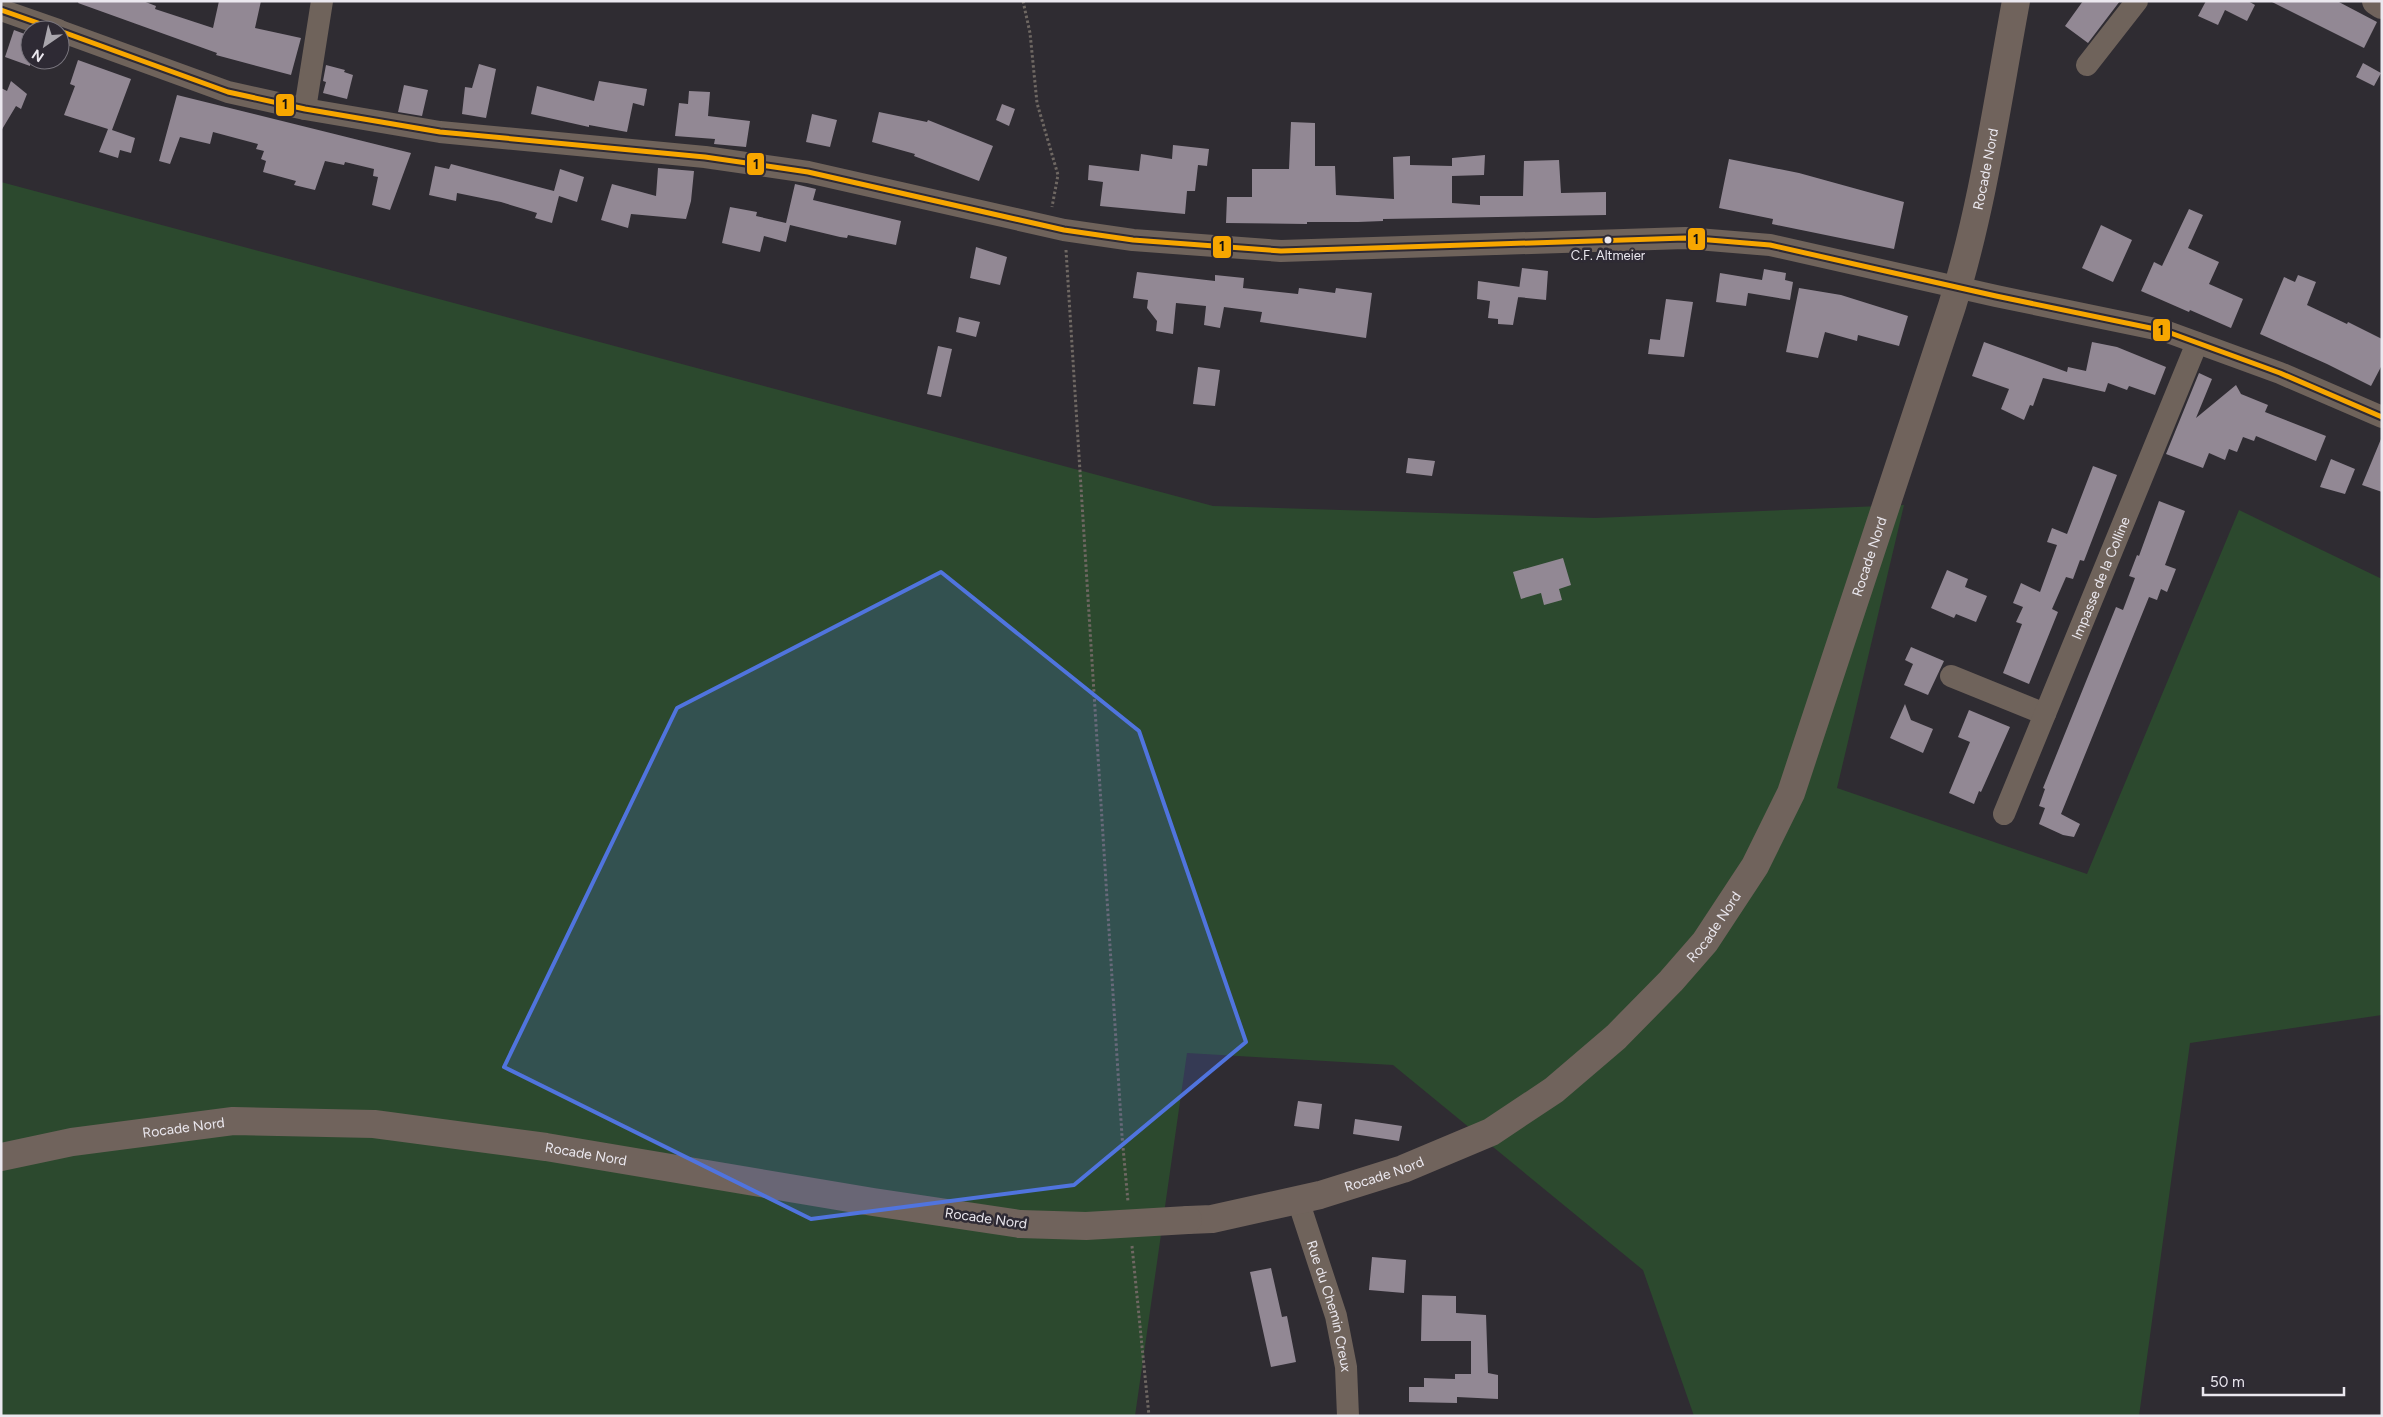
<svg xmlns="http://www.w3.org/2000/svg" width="2383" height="1417" viewBox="0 0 2383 1417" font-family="Figtree,sans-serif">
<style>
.green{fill:#2c492e}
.building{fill:#928894}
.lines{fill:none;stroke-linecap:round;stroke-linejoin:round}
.path{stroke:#6f6863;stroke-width:3;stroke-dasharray:2.5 2.5;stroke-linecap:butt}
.minor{stroke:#6f635b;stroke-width:22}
.major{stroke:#70635c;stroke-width:28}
.major-bridge{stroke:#70635c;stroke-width:28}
.bus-1-casing{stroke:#2e2a34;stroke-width:9}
.bus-1{stroke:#f7a600;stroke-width:5}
.marked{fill:#5074de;fill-opacity:0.2;stroke:#5074de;stroke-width:4;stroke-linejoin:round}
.bus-dot{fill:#ebe8ef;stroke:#2e2a34;stroke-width:2}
.labels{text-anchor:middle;stroke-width:5;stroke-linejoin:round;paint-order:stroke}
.bus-label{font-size:13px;fill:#ebe8ef;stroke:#2e2a34}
.street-label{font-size:14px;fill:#ebe8ef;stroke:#2e2a34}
.line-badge{stroke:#2e2a34;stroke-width:2}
.pale-badge-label{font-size:14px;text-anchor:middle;font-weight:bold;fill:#111}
</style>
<rect width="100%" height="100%" fill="#2f2c32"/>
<path class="green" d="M1 182 1213 506 1595 518 1904 505 1837 788 2087 874 2239 510 2382 579V1015L2190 1043 2139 1416H1694L1643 1270 1393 1065 1187 1053 1135 1416H1Z"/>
<path class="building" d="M79 1H143L156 6 155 9 213 28 219 1H261L255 28 301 38 291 75 216 55 217 53 78 3Z
M2083 1H2120L2088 43 2065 26Z
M2206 1H2248L2255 5 2247 21 2225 10 2218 25 2198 16Z
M2270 1H2337L2377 22 2364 48Z
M14 30 30 36V66L5 57Z
M78 60 131 79 112 130 135 138 131 153 120 150 118 158 99 152 108 129 64 115 75 86 70 84Z
M2363 63 2381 73 2374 86 2356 77Z
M479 64 496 69 486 118 462 114 465 87 472 88Z
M326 65 345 70 344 72 353 75 347 99 323 93 326 82 323 81Z
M11 81 27 94 21 109 16 106 1 131V88L7 91Z
M599 81 647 89 644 106 633 103 627 132 589 125V127L531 114 537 86 594 101Z
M404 85 428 90 422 116 398 112Z
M689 91 710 92 708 116 750 121 746 147 714 144 715 139 675 136 679 103 688 104Z
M177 95 411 153 390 210 372 205 378 177 373 176 374 169 345 162 344 165 325 161 315 190 294 185 296 181 263 172 266 161 261 159 264 151 256 149 258 144 213 132 210 144 180 137 170 164 159 161Z
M1002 104 1015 109 1009 126 996 120Z
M879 112 927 122 928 120 993 146 979 181 914 156 915 154 872 142Z
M812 114 837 120 830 147 806 142Z
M1291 122 1315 123V166H1335L1336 195 1394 199 1393 157 1410 156V165L1452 166V158L1485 155 1484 175 1452 176V203L1480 205V196H1523L1524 161 1559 160 1561 193 1606 192V215L1383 219V221L1358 222H1307V224L1226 223 1227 197H1252V169H1289Z
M1173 145 1209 149 1207 166 1198 165 1195 191H1187L1185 214 1100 206 1103 182 1088 180 1089 165 1139 171 1141 154 1172 159Z
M1729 159 1799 173 1904 202 1894 249 1772 224 1773 219 1719 208Z
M451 164 554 191 560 169 584 177 577 202 559 196 552 223 535 218 537 213 501 202 457 193 456 201 429 195 435 166 449 169Z
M658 168 694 171 691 201 686 219 631 214 628 228 601 220 612 184 656 196Z
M795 184 816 189 813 200 901 221 896 245 848 235 847 238 840 237 790 225 786 242 764 236 760 252 722 243 730 207 757 212 756 216 786 223Z
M2189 209 2203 215 2188 248 2219 262 2209 284 2243 299 2231 328 2190 310 2189 312 2141 291 2154 262 2162 266Z
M2101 225 2132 240 2113 282 2082 268Z
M976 247 1007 257 1000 285 970 278Z
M1522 268 1548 271 1546 300 1518 297Z
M1764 269 1786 273 1785 280 1793 282 1790 300 1748 293 1746 306 1716 302 1720 273 1762 280Z
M1137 272 1215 281V275L1244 278 1243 288 1298 294 1299 288 1335 293 1336 288 1372 293 1366 338 1260 322 1262 312 1224 307 1220 328 1204 325 1206 306 1176 303 1173 334 1156 331 1157 321 1147 308 1148 300 1133 298Z
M2298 275 2316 282 2307 305 2347 324 2348 322 2382 339V365L2371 386 2327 364 2260 334 2284 277 2295 282Z
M1478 281 1520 287 1513 325 1498 324V319L1488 318 1490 301 1477 299Z
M1799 288 1841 295 1908 316 1899 346 1858 335 1857 341 1825 332 1818 358 1786 352Z
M1666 299 1693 302 1684 357 1648 354 1650 339 1660 340Z
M959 317 980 322 976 337 956 332Z
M1984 342 2067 372 2068 367 2086 371 2092 342 2117 347 2166 367 2155 395 2129 386 2127 390 2108 383 2105 392 2043 378 2033 406 2030 405 2024 420 2001 409 2009 389 1972 376Z
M938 346 952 349 941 397 927 394Z
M1198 367 1220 370 1215 406 1193 404Z
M2199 373 2212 379 2196 418 2236 385 2241 394 2268 405 2265 412 2326 436 2316 461 2256 436 2254 441 2243 437 2237 452 2229 449 2225 460 2209 453 2203 468 2166 454Z
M2381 439H2382V492L2362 485Z
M1408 458 1435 461 1432 476 1406 473Z
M2331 459 2355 469 2345 494 2320 487Z
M2093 466 2117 475 2084 561 2080 560 2073 579 2066 577 2052 609 2058 612 2029 684 2003 673 2022 624 2016 622 2023 607 2013 603 2021 583 2040 592 2057 545 2047 542 2052 528 2067 534Z
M2159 501 2185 511 2165 565 2176 569 2167 592 2161 589 2157 600 2149 597 2061 814 2080 824 2074 837 2063 835 2039 824 2045 808 2039 806 2045 789 2043 788 2116 607 2123 610 2135 578 2129 576 2137 555 2139 556Z
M1563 558 1571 585 1559 589 1562 600 1544 605 1541 593 1521 599 1513 572Z
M1947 570 1968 579 1965 587 1987 596 1976 622 1956 614 1954 618 1931 608Z
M1911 647 1944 661 1928 695 1904 685 1913 664 1905 660Z
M1905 704 1911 720 1933 729 1923 753 1890 738Z
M1969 710 2010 727 1981 792 1979 791 1974 804 1949 793 1970 742 1958 737Z
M1298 1101 1322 1104 1319 1129 1294 1126Z
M1355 1119 1402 1126 1399 1141 1353 1134Z
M1372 1257 1406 1260 1404 1293 1369 1290Z
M1271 1268 1282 1317 1287 1316 1296 1362 1271 1367 1250 1272Z
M1422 1295 1456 1296V1313L1486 1315 1488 1373 1498 1375V1399L1457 1397V1403L1409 1402V1387H1424V1378L1455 1379V1374H1471V1341H1421Z"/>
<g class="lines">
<path class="path" d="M1023 1 1030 33 1037 103 1058 175 1052 207
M1066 250 1122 1136 1128 1202
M1132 1246 1149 1416"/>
<g class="minor">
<path d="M1 10 58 30"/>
<path d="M60 31 228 92 305 109 440 132 705 157 808 172 1064 230 1133 240 1281 251 1685 238 1770 245 1996 296 2165 331 2280 373 2382 417"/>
<path d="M2087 65 2137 1"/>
<path d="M305 109 322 1"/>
<path d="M1951 676 2045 714"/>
<path id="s1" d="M2004 814 2197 343"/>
<path id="s2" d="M1298 1200 1336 1316 1346 1367 1348 1416"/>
</g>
<g class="major">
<path d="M2376 1 2382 5"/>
<path id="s3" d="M1 1157 72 1142 233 1121 374 1124 546 1147 873 1202 1020 1224"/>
<path id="s4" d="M1188 1220 1212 1219 1320 1195 1403 1169 1491 1132 1554 1090 1616 1037 1671 981 1705 942 1755 866 1791 793 1952 306C1983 207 1997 103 2016 1"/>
</g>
<path class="major-bridge" d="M1020 1224 1086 1226 1188 1220"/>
<defs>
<path id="bus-1" d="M1 10 58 30
M60 31 228 92 305 109 440 132 705 157 808 172 1064 230 1133 240 1281 251 1685 238 1770 245 1996 296 2165 331 2280 373 2382 417"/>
</defs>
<use href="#bus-1" class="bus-1-casing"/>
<use href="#bus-1" class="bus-1"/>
</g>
<path class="marked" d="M941 572 1139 731 1246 1042 1074 1185 811 1219 504 1067 677 708Z"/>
<circle class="bus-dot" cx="1608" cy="240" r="4.5"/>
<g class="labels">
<g class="bus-label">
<text x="1608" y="260">C.F. Altmeier</text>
</g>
<g class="street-label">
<text dy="5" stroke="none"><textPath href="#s4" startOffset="1431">Rocade Nord</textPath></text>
<text dy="5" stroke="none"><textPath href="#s4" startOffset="1026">Rocade Nord</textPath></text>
<text dy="5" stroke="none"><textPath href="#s1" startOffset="255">Impasse de la Colline</textPath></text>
<text dy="5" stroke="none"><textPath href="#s4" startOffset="622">Rocade Nord</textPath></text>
<text dy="5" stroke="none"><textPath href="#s3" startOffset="185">Rocade Nord</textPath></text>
<text dy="5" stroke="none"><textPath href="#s3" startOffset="590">Rocade Nord</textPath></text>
<text dy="5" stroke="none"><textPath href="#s4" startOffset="202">Rocade Nord</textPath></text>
<text transform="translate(986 1218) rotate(8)" y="5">Rocade Nord</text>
<text dy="5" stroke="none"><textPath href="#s2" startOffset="111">Rue du Chemin Creux</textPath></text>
</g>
</g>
<g class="line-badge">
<rect x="275" y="93" width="20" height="24" rx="5" fill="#f7a600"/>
<rect x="746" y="152" width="19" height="24" rx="5" fill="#f7a600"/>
<rect x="1687" y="227" width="19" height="24" rx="5" fill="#f7a600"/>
<rect x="1212" y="235" width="20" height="24" rx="5" fill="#f7a600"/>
<rect x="2152" y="318" width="19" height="24" rx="5" fill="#f7a600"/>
</g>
<g class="pale-badge-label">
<text x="285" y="109">1</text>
<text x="756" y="169">1</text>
<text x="1696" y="244">1</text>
<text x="1222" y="251">1</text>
<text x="2161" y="335">1</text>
</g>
<rect width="2383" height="1417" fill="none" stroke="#ebe8ef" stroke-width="5"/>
<g transform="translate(45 45) rotate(214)"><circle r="24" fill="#2e2a34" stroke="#7a767f"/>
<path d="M0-4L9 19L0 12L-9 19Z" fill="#a9a6ad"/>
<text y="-8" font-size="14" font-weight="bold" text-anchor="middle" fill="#ebe8ef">N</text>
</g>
<path d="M2203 1387v8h141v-8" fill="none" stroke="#ebe8ef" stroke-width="2.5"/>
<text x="2210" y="1387" font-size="15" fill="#ebe8ef" stroke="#2e2a34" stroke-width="4" paint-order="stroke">50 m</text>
</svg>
